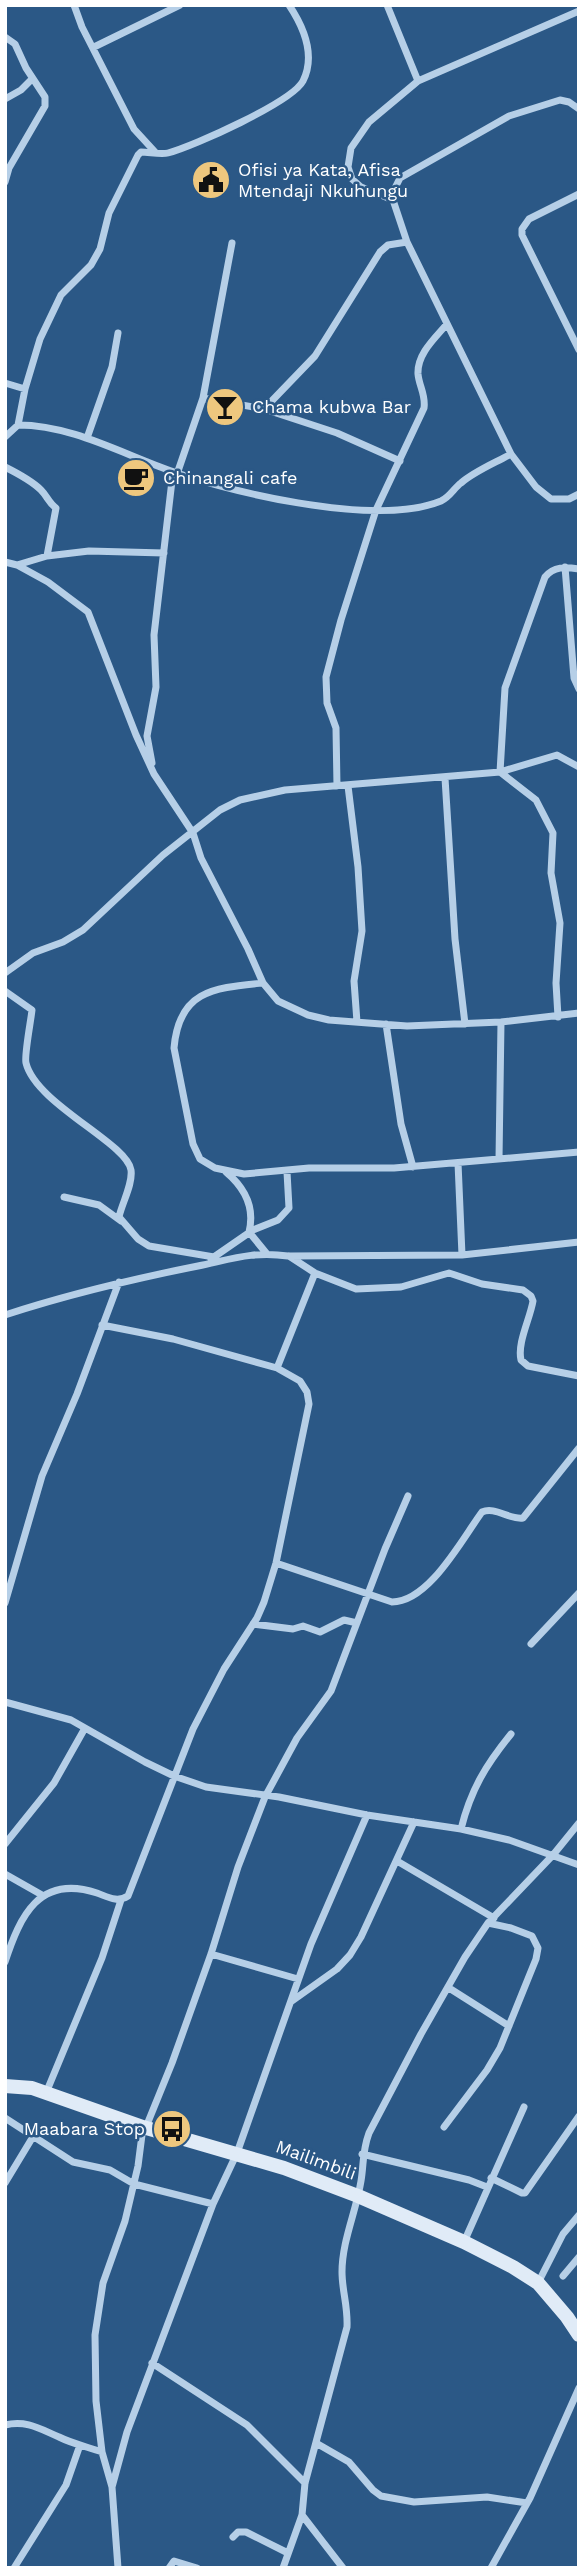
<svg xmlns="http://www.w3.org/2000/svg" width="584" height="2573" viewBox="0 0 584 2573" font-family="'Work Sans',sans-serif">
<style>
.lines{fill:none;stroke-linecap:round;stroke-linejoin:round}
.street{stroke:#b6cfe7;stroke-width:7}
.secondary{stroke:#e0ebf7;stroke-width:14}
.labels{text-anchor:middle;stroke-width:5;stroke-linejoin:round;paint-order:stroke}
.poi-label{font-size:18px;fill:#fff;stroke:#2b5886;text-anchor:start}
.street-label{font-size:18px;fill:#fff;stroke:#2b5886}
</style>
<rect width="100%" height="100%" fill="#2b5886"/>
<g class="lines">
<path class="street" d="M74 5 82 27 134 129 156 153
M387 5 418 81
M5 37 15 44 26 68 45 97V106L9 168 5 182
M94 47 180 5
M5 99 21 90 32 79
M579 109 569 102 560 100 509 116 400 178 393 192V200L407 242 511 454 536 487 551 499H569L579 494
M579 194 529 219 522 229V235L579 350
M393 200 361 187 352 179 348 167 351 148 369 122 418 81 579 11
M5 383 25 389
M203 398 264 409 337 433 400 461
M264 409 315 356 380 252 388 245 407 242
M18 425 25 389 40 339 61 295 91 265 100 249 109 213 138 155 141 152C149 152 161 155 168 153 194 146 292 102 303 81 316 55 303 26 289 5
M5 437 18 425C66 425 111 448 155 465 220 491 376 528 441 501 450 497 454 488 461 483 475 471 495 463 511 454
M87 438 112 367 118 333
M5 467C17 473 31 480 41 490 47 496 49 503 56 508L47 556
M177 474 203 398 232 243
M5 562 17 565 47 556 89 551 164 553
M17 565 48 582 88 612 136 735 154 774 193 833 201 858 248 949 263 983 278 1001 308 1015 329 1020 407 1026 501 1022 579 1013
M565 567 574 678 579 689
M152 763 147 736 156 687 154 635 173 472
M445 778 455 939 465 1024
M337 786 336 728 327 703 326 677 341 620 376 510 424 408C426 395 419 386 418 374 417 354 435 338 447 324
M348 786 358 867 362 931 354 981 357 1022
M5 973 33 953 63 942 83 930 163 855 220 810 240 800 285 790 500 772 557 755 579 767
M263 983C214 988 179 990 174 1048L193 1144 200 1159 215 1168 244 1174 309 1168H394L579 1152
M5 991 32 1010C31 1020 24 1056 26 1063 36 1104 127 1143 131 1170 133 1184 122 1203 119 1217L138 1239 149 1246 214 1257
M558 1017 556 983 560 923 551 873 553 833 536 800 500 772 505 688 545 577C554 566 565 567 579 569
M386 1024 401 1124 413 1167
M499 1159 501 1022
M458 1163 462 1255
M226 1172C245 1188 255 1208 249 1232L267 1254
M64 1197 99 1205 121 1221
M289 1256 315 1273 356 1289 401 1287 449 1273 482 1284 523 1290 531 1296 533 1301C530 1319 517 1343 521 1360L528 1366 579 1376
M211 1259 253 1230 278 1220 289 1208 287 1172
M5 1315C69 1294 133 1279 198 1266 232 1259 253 1251 288 1256L462 1255 579 1242
M277 1368 315 1273
M276 1563 392 1602C429 1602 462 1539 482 1512 495 1506 509 1520 523 1518L579 1448
M5 1603 42 1476 77 1394 119 1282
M253 1624 293 1629 303 1626 320 1632 344 1620 357 1623
M531 1644 579 1593
M5 1702 71 1720 145 1762 174 1776 206 1787 279 1797 367 1815 461 1829 509 1840 579 1865
M461 1829C471 1789 486 1765 511 1734
M5 1844 54 1783 85 1728
M397 1861 494 1918
M5 1874 42 1895
M211 1954 298 1979
M5 1962C20 1916 39 1874 97 1893 108 1897 117 1903 128 1896L193 1729 224 1669 257 1618 264 1602 276 1563 309 1404 307 1392 300 1381 277 1368 173 1339 102 1325
M449 1988 509 2026
M292 2001 337 1969 350 1955 361 1937 414 1822
M46 2093 102 1958 121 1900
M5 2118 73 2162 110 2170 134 2184 213 2204
M146 2127 172 2063 211 1954 238 1867 265 1797 297 1738 331 1691 385 1549 408 1496
M444 2127 487 2070 500 2048 536 1959 538 1948 532 1936 511 1928 488 1923
M362 2154 469 2180 487 2187
M491 2178 522 2193H525L579 2116
M5 2183 34 2135
M464 2242 524 2107
M563 2276 579 2257
M538 2283 563 2234 579 2215
M152 2363 247 2425 305 2483
M5 2425C27 2420 40 2429 59 2437 73 2444 88 2447 102 2452
M316 2443 349 2462 373 2490 381 2496 414 2502 487 2497 527 2503
M112 2487 127 2432 213 2204 237 2153 311 1944 367 1815
M302 2515 343 2568
M233 2537 238 2532H246L288 2553
M14 2568 66 2485 80 2445
M118 2568 112 2487 102 2452 96 2401 95 2335 103 2283 125 2221 138 2166 143 2127
M169 2568 174 2561 197 2568
M283 2568 302 2515 305 2483 347 2327C348 2306 342 2291 342 2272 342 2241 356 2212 361 2181 364 2163 362 2152 369 2133L421 2034 465 1957 488 1923 553 1855 579 1823
M491 2568 530 2498 579 2388"/>
<path class="secondary" d="M5 2086 32 2088 143 2127 284 2168 358 2196 464 2242 513 2267 538 2283 567 2317 579 2335"/>
</g>
<defs>
<symbol id="civic-disc" viewBox="-11 -11 22 22"><circle r="9.5" fill="#eec77e" stroke="#2b5886"/><path d="M-.6-6.5H3V-4.5H.6V-3L4-1V1h2V6H-6V1h2V-1L-.6-3ZM-1.2 2.5V6h2.4V2.5Z" fill="#111"/></symbol>
<symbol id="bar-disc" viewBox="-11 -11 22 22"><circle r="9.5" fill="#eec77e" stroke="#2b5886"/><path d="M-6-5H6L.8 .8V4.5H3.5V6h-7V4.5H-.8V.8Z" fill="#111"/></symbol>
<symbol id="cafe-disc" viewBox="-11 -11 22 22"><circle r="9.5" fill="#eec77e" stroke="#2b5886"/><path d="M-5.5-4.5H6V0H3Q3 3.5 0 3.5H-2.5Q-5.5 3.5-5.5 0ZM3-3.2v2h1.7v-2ZM-6 4.5H4V6H-6Z" fill="#111"/></symbol>
<symbol id="bus-disc" viewBox="-11 -11 22 22"><circle r="9.5" fill="#eec77e" stroke="#2b5886"/><path d="M-5-6H5V4H4V6H2V4H-2V6H-4V4H-5ZM-3.5-4V0h7V-4ZM-3.5 1.2v1.5H-2V1.2ZM2 1.2v1.5H3.5V1.2Z" fill="#111"/></symbol>
</defs>
<g fill-rule="evenodd">
<use href="#civic-disc" x="189" y="158" width="44" height="44"/>
<use href="#bar-disc" x="203" y="385" width="44" height="44"/>
<use href="#cafe-disc" x="114" y="456" width="44" height="44"/>
<use href="#bus-disc" x="150" y="2107" width="44" height="44"/>
</g>
<g class="labels">
<g class="poi-label">
<text x="238" y="176">Ofisi ya Kata, Afisa<tspan x="238" dy="21">Mtendaji Nkuhungu</tspan></text>
<text x="252" y="413">Chama kubwa Bar</text>
<text x="163" y="484">Chinangali cafe</text>
<text x="145" y="2135" text-anchor="end">Maabara Stop</text>
</g>
<g class="street-label">
<text transform="translate(316 2160) rotate(20)" y="6">Mailimbili</text>
</g>
</g>
<rect width="584" height="2573" fill="none" stroke="#ffffff" stroke-width="14"/>
</svg>
